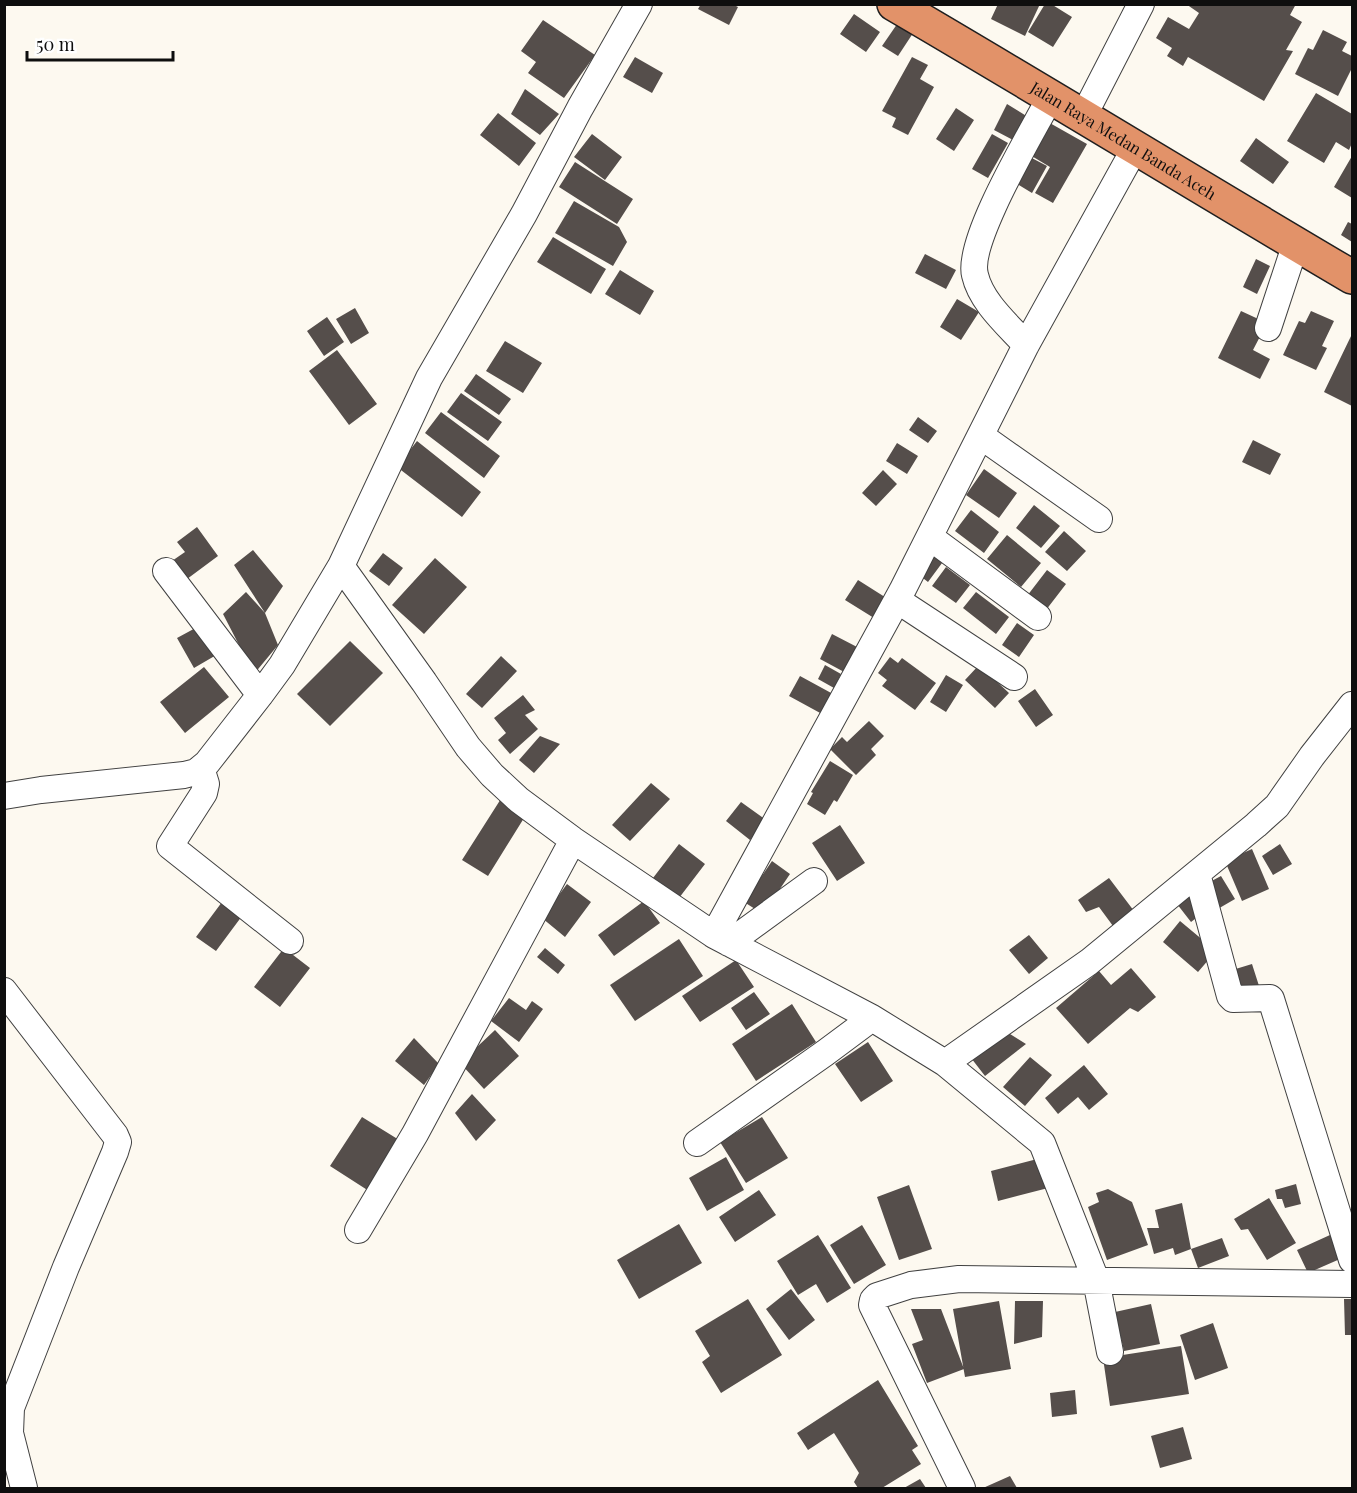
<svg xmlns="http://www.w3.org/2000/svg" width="1357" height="1493" viewBox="0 0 1357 1493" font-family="'Playfair Display',serif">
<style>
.building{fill:#554e4b}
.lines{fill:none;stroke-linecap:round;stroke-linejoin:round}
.minor-casing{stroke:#414141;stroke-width:28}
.highway-casing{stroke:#1f1f1f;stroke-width:36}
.minor{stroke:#fff;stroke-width:26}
.highway{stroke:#e29269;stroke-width:33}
.labels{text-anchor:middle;stroke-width:6;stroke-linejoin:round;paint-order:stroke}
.street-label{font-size:16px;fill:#0e0e0e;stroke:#fff}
</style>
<rect width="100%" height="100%" fill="#fdf9f0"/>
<path class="building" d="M701 4H732L738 7 729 25 698 9Z
M998 4H1040L1025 36 991 19Z
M1045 4H1051L1072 17 1053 47 1028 32Z
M1186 4H1296L1290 15 1302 22 1286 50 1293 51 1264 101 1188 57 1183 66 1167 56 1172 48 1156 38 1168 17 1189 29 1199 13Z
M854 14 880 32 866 52 840 34Z
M904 14 919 24 898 56 882 46Z
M543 20 595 55 564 98 528 73 536 62 521 51Z
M1323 30 1347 42 1342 51 1352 56V68L1338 96 1295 74 1308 48 1313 50Z
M635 57 663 73 652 93 623 77Z
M912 57 928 65 920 79 934 87 908 135 892 127 896 118 882 111Z
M525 89 559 114 540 135 511 114Z
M1316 93 1352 114V143L1349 150 1336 142 1324 163 1287 141Z
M1007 104 1028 117 1013 140 994 130Z
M956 108 974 120 954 151 936 139Z
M498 113 536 143 519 166 480 135Z
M1048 122 1087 144 1053 203 1035 193 1050 167 1030 155Z
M592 134 622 157 605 180 574 157Z
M992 134 1008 143 988 178 972 169Z
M1256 138 1289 162 1273 184 1240 161Z
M1028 156 1047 166 1032 193 1014 182Z
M1352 156V198L1334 187Z
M575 162 633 199 617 224 559 187Z
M574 201 619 227 627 242 613 266 555 233Z
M1348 222 1352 224V242L1341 235Z
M553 237 606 269 591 294 537 262Z
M925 254 956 270 946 289 915 273Z
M1256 259 1270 266 1257 294 1243 287Z
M620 270 654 291 640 315 605 294Z
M957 299 979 312 961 340 940 327Z
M355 308 369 333 351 344 336 319Z
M1241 311 1267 323 1253 350 1270 359 1260 379 1218 358Z
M1311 311 1334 321 1322 346 1327 348 1316 370 1283 355 1299 321 1305 323Z
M327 317 344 342 324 356 307 331Z
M1352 334V406L1324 392Z
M505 341 542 363 523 393 486 371Z
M337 350 377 404 349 425 309 371Z
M476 374 511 399 499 415 464 391Z
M461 393 502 422 488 441 447 412Z
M441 412 500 456 484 478 425 433Z
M918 417 937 431 928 443 909 430Z
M1253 440 1281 454 1270 475 1242 462Z
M417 441 481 492 462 517 397 467Z
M897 443 918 456 907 474 886 461Z
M984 469 1017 493 999 518 966 495Z
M883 470 897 484 876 506 862 493Z
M1034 505 1060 526 1041 548 1016 528Z
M971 510 999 532 984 553 955 531Z
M197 527 218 556 183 582 169 563 185 552 177 542Z
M1064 531 1086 551 1067 571 1045 552Z
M1007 535 1041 563 1021 587 987 559Z
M253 550 283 586 265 613 234 565Z
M383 553 403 568 389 586 369 571Z
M935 553 945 559 928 582 919 575Z
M435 558 467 587 424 634 392 605Z
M946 567 970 585 956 603 932 586Z
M1047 570 1066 584 1046 610 1027 596Z
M858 580 888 599 882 623 845 600Z
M246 592 265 613 278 645 254 674 223 614Z
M976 592 1009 617 996 634 963 608Z
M1017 623 1034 635 1019 657 1002 645Z
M201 625 218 654 194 668 177 638Z
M832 634 859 648 846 673 820 659Z
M350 641 383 673 330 726 297 694Z
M501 656 517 671 482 708 466 694Z
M890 657 898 663 902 658 936 683 915 710 882 686 887 680 878 673Z
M825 665 841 674 834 688 818 679Z
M979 665 1009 693 995 708 965 680Z
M204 667 229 697 185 733 160 702Z
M946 675 963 685 946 712 930 702Z
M800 676 833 694 822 714 789 696Z
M1035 689 1053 715 1036 727 1018 701Z
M523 695 535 710 525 715 538 729 510 754 498 740 506 733 494 718Z
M869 721 884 736 871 749 876 755 856 775 830 749 842 737 847 742Z
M540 736 560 744 534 773 519 760Z
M830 761 853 775 837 802 834 800 825 815 807 804 813 793 811 792Z
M651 783 670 799 630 841 612 825Z
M504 794 529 810 488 876 462 860Z
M741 802 766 820 750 840 726 821Z
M840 825 865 863 837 881 812 843Z
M679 844 705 864 679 898 653 878Z
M1280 844 1292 864 1273 875 1262 856Z
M1252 849 1269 889 1242 901 1225 861Z
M772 861 790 874 763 914 744 902Z
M1221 876 1235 899 1216 910 1202 886Z
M1109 878 1134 911 1113 926 1099 907 1086 912 1078 900Z
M567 884 591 902 565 937 542 918Z
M1190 894 1204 912 1191 922 1177 904Z
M644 901 660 923 614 956 598 935Z
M222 902 242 916 216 951 196 937Z
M1180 921 1216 951 1198 972 1163 942Z
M1029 935 1048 958 1029 974 1009 950Z
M679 939 703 976 635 1021 610 985Z
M284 948 310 968 280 1007 254 987Z
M545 948 565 965 558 974 537 957Z
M736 960 754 987 700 1022 682 996Z
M1252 964 1260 989 1238 996 1229 971Z
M1131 968 1156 997 1138 1012 1130 1008 1088 1044 1056 1008 1099 971 1111 985Z
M754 992 770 1014 746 1030 731 1008Z
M509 998 526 1010 532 1001 543 1009 519 1042 491 1021Z
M792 1004 816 1042 756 1081 732 1044Z
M1002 1029 1026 1044 985 1076 968 1054Z
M495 1030 519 1056 484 1089 460 1063Z
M414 1038 439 1064 424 1085 395 1061Z
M868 1042 893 1081 861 1102 835 1064Z
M1030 1057 1052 1075 1025 1106 1003 1087Z
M1084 1065 1108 1094 1089 1110 1078 1097 1058 1114 1045 1098Z
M472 1094 496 1120 476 1141 455 1113Z
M362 1117 404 1143 372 1193 330 1166Z
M762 1117 788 1158 746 1183 720 1142Z
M726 1157 744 1190 707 1211 689 1178Z
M1045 1157 1052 1187 998 1201 991 1171Z
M1296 1184 1301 1204 1285 1208 1282 1199H1277L1275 1190Z
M909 1185 932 1249 899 1260 877 1197Z
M1108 1189 1132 1202 1148 1245 1107 1260 1088 1207 1099 1202 1096 1193Z
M759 1190 776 1215 735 1242 719 1217Z
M1269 1198 1296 1243 1267 1260 1248 1229 1241 1230 1234 1219Z
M1182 1203 1191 1249 1175 1255 1173 1248 1154 1254 1147 1228H1159L1155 1210Z
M679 1224 702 1263 639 1299 617 1260Z
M862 1225 886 1265 854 1284 830 1245Z
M818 1235 851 1288 827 1303 816 1284 798 1295 777 1261Z
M1330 1235 1340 1259 1308 1273 1297 1250Z
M1222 1238 1229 1256 1198 1268 1191 1249Z
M791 1289 815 1320 789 1340 766 1309Z
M748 1299 782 1355 721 1393 702 1362 710 1356 695 1331Z
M1344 1299H1352V1335H1345Z
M999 1301 1011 1369 965 1377 953 1309Z
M1015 1301H1043L1042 1337 1014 1344Z
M1151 1304 1160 1344 1124 1351 1115 1312Z
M911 1309H941L964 1369 927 1383 912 1344 923 1340Z
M1213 1323 1228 1368 1195 1380 1180 1335Z
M1181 1346 1189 1394 1110 1406 1103 1358Z
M878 1380 918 1446 912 1450 921 1464 882 1488H858L854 1482 859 1473 834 1433 808 1450 797 1433Z
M1075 1390 1077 1414 1052 1417 1050 1393Z
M1183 1427 1192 1459 1160 1468 1151 1436Z
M1010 1476 1017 1488H983Z
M920 1479 926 1488H904Z"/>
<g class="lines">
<defs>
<path id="minor" d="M639 4 580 108 524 214 429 378 341 566 424 682 468 747 492 775 519 800 573 840 714 935 902 591 1026 345 1135 148
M1084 115 1141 4
M1268 328 1296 243
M1026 345C1008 325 981 302 975 275 966 241 1033 131 1051 96
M981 436 1099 519
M931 538 1038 617
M166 571 260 695
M897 600 1014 677
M201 768 206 784 204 793 170 846 290 941
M4 796 41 790 184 775 196 772 207 763 260 695 282 665 341 566
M1197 874 1230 996 1233 999 1270 998 1271 999 1352 1260
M714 935 872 1018 945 1063 1089 962 1256 825 1277 806 1312 756 1352 705
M729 943 814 881
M4 991 115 1135 118 1142 115 1152 66 1267 11 1408 10 1433 24 1488
M945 1063 1042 1143 1096 1280 1110 1352
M697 1143 825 1053 872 1018
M358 1230 415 1134 573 840
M962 1488 872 1305 873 1300 877 1296 911 1285 959 1279 1352 1284"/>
<g id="highway">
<path id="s1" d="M894 4C1048 94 1199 187 1352 277"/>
</g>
</defs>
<use href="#minor" class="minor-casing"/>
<use href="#highway" class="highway-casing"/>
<use href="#minor" class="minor"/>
<use href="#highway" class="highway"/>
</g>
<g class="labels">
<g class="street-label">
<text dy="6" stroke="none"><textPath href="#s1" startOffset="267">Jalan Raya Medan Banda Aceh</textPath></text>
</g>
</g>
<rect width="1357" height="1493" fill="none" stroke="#0e0e0e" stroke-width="12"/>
<path d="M27 51v9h146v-9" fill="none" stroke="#0e0e0e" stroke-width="3"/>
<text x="36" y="51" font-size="18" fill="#0e0e0e" stroke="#ffffff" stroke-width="4.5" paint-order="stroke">50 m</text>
</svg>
